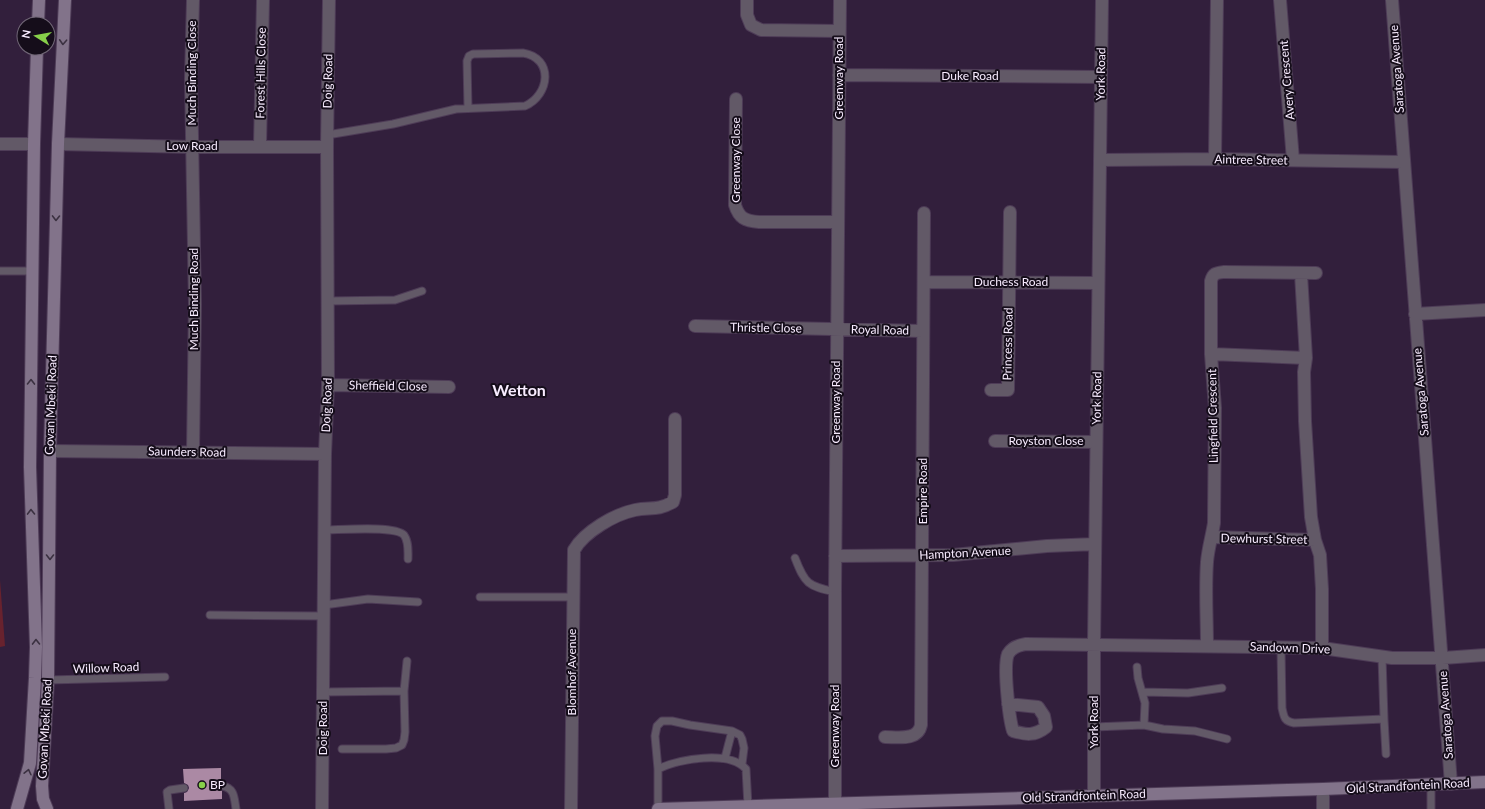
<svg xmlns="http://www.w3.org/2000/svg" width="1485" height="809" viewBox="0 0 1485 809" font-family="Lato,sans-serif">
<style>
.green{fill:#68222e}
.building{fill:#ab89a4}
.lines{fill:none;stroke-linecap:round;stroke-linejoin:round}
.lane-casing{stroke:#4e3c57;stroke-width:9}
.street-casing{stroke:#4e3c57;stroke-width:14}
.secondary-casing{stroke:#4e3c57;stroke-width:14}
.lane{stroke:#625967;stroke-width:7}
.street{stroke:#625967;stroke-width:12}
.secondary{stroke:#82738a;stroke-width:12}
.oneway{stroke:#3b3141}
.poi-dot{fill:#87cf4a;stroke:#150d1a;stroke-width:1.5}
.labels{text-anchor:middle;stroke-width:4;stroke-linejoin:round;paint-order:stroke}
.street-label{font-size:12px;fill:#f8ecff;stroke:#150d1a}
.poi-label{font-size:12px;fill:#f8ecff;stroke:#150d1a;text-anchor:start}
.district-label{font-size:16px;font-weight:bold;fill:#f8ecff;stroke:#150d1a}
</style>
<rect width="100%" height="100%" fill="#321f3c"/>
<path class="green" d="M0 580 5 646 0 647Z"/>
<path class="building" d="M221 768V781L218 783 217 787 222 791V799L184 801V793L187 792 189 788 188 785 184 783 183 769Z"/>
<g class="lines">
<defs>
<path id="lane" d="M327 135 393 124 456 109 525 106C550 95 554 58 523 53L473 54 469 56 467 61 468 108
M0 271H32
M328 301 395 300 422 291
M324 530C340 530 395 525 404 535 409 542 408 552 408 559
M795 558C805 584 808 586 835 592
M480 597H573
M324 605 368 599 418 602
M210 615 324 616
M1281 648 1282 708C1284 717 1284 721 1294 723L1384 719 1382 657
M48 680 165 677
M323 692 404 691
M1142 692 1188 693 1222 688
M1384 719 1386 754
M1144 725 1163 729 1195 731 1227 739
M1094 727 1144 725 1145 703 1138 678 1137 667
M342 749H386L396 748 402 745 404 740 405 732 404 691 407 661
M725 758 732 731
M658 769C679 759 729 750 746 769L748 806
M1431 785V809
M222 786C235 788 234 798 236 809
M169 809 167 792 170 790 184 788
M658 809V769L655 736 657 726 662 721H672L690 725 732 731 740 735 742 739 744 748 742 764"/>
<path id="street" d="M747 0V15L751 25 761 30 839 31
M1280 0 1293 160
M1392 0C1410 261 1433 522 1451 784
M839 75 1101 77
M736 99 735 205C739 218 745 221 759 222H838
M0 144H34
M58 144 193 147H327
M260 146 263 0
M1215 159 1217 0
M1100 160 1215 159 1403 162
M1301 274 1306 358 1304 372 1305 421 1311 517 1315 540 1320 555 1322 589V648
M924 282 1098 283
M1415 314 1485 310
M695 326 923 331
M1211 354 1306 358
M328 385 449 387
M991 390H1008L1010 212
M995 441 1096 442
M50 451 325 454
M193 452 195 304 191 79 193 0
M1212 537 1315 540
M835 556 953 555 1047 546 1095 544
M1207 646C1207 618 1205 590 1207 562 1208 549 1212 536 1214 523L1215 408 1211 354V281C1213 273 1216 273 1224 272L1316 273
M1008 704 1038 707 1044 716 1046 727C1035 736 1026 735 1013 731 1009 718 1003 666 1008 654 1012 647 1019 645 1026 644L1322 648 1392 658H1443L1485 655
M885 737C898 737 918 741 921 725L924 213
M1323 789V809
M1094 796V645L1102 0
M835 804V592L840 0
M322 809 325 454 328 385 327 147 329 0
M571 809 574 550C584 532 615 514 635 510 651 507 657 511 673 502L675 495V419"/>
<path id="secondary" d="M38 24 39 0
M17 809 30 763 35 678 36 647 30 467 34 144 37 48
M47 809 43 799 42 786 48 680 50 451 58 144 65 0
M658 809 1323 789 1485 782"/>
</defs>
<use href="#lane" class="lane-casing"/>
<use href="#street" class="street-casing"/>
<use href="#secondary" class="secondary-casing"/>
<use href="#lane" class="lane"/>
<use href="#street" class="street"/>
<use href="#secondary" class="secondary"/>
</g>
<defs><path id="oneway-chevron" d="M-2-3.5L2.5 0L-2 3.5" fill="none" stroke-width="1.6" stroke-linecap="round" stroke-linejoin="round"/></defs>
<g class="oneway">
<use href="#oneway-chevron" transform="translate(63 42) rotate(93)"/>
<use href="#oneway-chevron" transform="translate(56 218) rotate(91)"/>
<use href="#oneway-chevron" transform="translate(31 382) rotate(-89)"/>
<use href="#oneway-chevron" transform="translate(31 512) rotate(-91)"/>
<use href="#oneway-chevron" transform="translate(50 557) rotate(90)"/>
<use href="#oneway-chevron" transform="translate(36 642) rotate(-91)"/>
<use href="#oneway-chevron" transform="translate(28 772) rotate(-77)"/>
</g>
<circle class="poi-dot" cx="202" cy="785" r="4"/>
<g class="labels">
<g class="street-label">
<text transform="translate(1397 69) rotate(-94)" y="4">Saratoga Avenue</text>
<text transform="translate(192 73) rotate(-90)" y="4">Much Binding Close</text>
<text transform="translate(261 73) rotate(-89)" y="4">Forest Hills Close</text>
<text transform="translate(1101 74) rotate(-89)" y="4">York Road</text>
<text x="970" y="80">Duke Road</text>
<text transform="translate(839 78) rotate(-90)" y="4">Greenway Road</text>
<text transform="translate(1287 80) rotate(-95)" y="4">Avery Crescent</text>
<text transform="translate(328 81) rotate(-89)" y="4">Doig Road</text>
<text x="192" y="150">Low Road</text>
<text transform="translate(736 160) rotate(-90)" y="4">Greenway Close</text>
<text transform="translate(1251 160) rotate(1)" y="4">Aintree Street</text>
<text x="1011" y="286">Duchess Road</text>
<text transform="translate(194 299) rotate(-90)" y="4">Much Binding Road</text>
<text transform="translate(766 328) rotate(1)" y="4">Thristle Close</text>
<text transform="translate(880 330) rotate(1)" y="4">Royal Road</text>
<text transform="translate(1008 344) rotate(-89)" y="4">Princess Road</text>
<text transform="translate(388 386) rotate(1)" y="4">Sheffield Close</text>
<text transform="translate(1421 392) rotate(-95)" y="4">Saratoga Avenue</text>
<text transform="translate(1097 398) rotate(-89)" y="4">York Road</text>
<text transform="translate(836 402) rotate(-90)" y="4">Greenway Road</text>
<text transform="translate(51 405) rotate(-88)" y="4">Govan Mbeki Road</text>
<text transform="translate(327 405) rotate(-88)" y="4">Doig Road</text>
<text transform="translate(1213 416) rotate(-91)" y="4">Lingfield Crescent</text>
<text x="1046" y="445">Royston Close</text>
<text transform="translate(187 452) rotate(1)" y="4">Saunders Road</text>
<text transform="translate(923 491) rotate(-90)" y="4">Empire Road</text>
<text transform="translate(1264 539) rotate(1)" y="4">Dewhurst Street</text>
<text transform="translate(965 553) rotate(-3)" y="4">Hampton Avenue</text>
<text transform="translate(1290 648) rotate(2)" y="4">Sandown Drive</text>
<text transform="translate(106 668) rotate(-2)" y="4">Willow Road</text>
<text transform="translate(572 672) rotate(-90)" y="4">Blomhof Avenue</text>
<text transform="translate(1446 715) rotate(-94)" y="4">Saratoga Avenue</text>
<text transform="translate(1094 722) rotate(-90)" y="4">York Road</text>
<text transform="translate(835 726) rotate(-90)" y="4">Greenway Road</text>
<text transform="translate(323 728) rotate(-90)" y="4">Doig Road</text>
<text transform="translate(45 729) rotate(-87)" y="4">Govan Mbeki Road</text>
<text transform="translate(1408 786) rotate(-3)" y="4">Old Strandfontein Road</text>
<text transform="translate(1084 796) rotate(-2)" y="4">Old Strandfontein Road</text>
</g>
<g class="poi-label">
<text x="210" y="789">BP</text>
</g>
<g class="district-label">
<text x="519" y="396">Wetton</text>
</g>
</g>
<g transform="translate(36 36) rotate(281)"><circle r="19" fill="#150d1a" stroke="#706676"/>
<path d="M0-3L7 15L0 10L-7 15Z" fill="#87cf4a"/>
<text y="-6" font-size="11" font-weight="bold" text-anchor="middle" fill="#f8ecff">N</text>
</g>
</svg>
